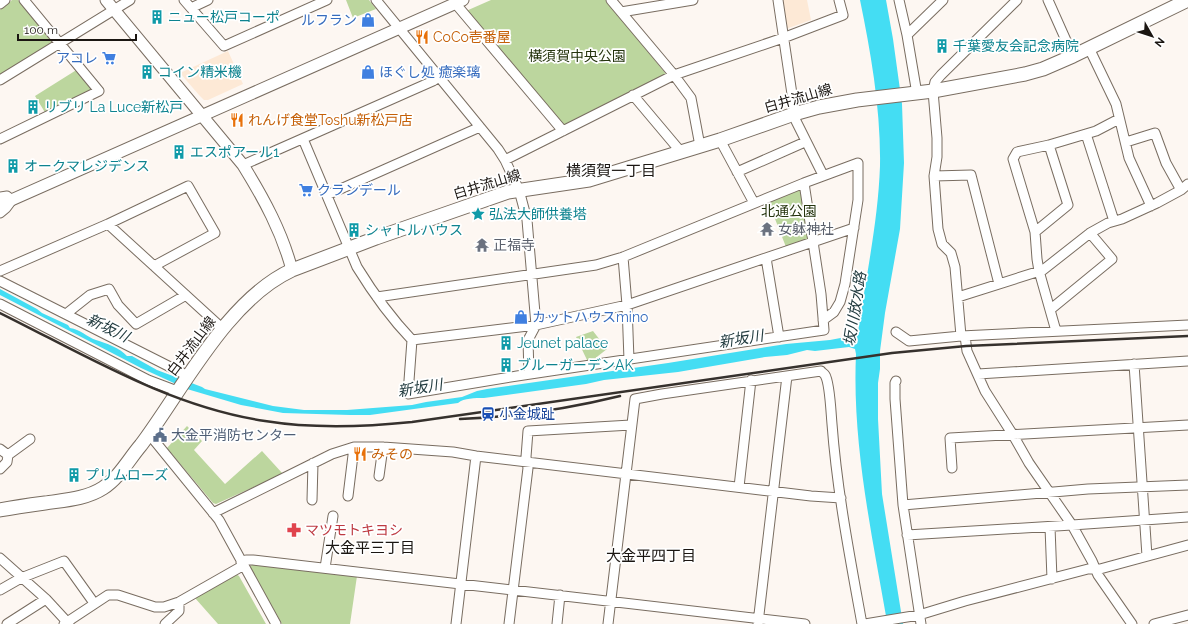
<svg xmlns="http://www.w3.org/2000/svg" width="1188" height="624" viewBox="0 0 1188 624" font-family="Raleway,'Noto Sans JP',sans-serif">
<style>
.built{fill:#fde9d6}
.green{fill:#bcd69e}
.water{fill:#44ddf3}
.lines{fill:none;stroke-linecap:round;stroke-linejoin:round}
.minor-casing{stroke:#796d61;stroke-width:11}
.tertiary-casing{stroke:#796d61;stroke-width:13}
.secondary-casing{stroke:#796d61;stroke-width:15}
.minor{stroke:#fff;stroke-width:9}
.tertiary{stroke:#fff;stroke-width:11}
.secondary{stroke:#fff;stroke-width:13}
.rail{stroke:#36312d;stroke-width:2.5}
.labels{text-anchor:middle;stroke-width:3.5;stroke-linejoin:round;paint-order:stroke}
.culture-label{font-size:14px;fill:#0d838f;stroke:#fff;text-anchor:start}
.shop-label{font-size:14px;fill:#366cbe;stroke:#fff;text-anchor:start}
.food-label{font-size:14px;fill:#c56008;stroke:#fff;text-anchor:start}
.park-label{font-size:14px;fill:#25340e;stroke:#fff}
.street-label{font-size:14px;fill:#1b1612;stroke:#fff}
.worship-label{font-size:14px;fill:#5b616d;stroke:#fff;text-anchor:start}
.transit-label{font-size:14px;fill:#164399;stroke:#fff;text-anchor:start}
.service-label{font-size:14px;fill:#4e5e75;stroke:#fff;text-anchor:start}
.health-label{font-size:14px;fill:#be3a42;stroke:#fff;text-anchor:start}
.neighbourhood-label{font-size:15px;fill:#1b1612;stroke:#fff}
.water-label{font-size:15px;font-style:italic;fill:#233c40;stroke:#fff}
</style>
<rect width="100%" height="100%" fill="#fdf7f2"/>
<path class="built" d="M782 0H807L811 20 786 29Z
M228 51 243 84 208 100H204L199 95 180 73Z"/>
<path class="green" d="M12 0H18L52 40 50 44 0 77V10Z
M346 0H369L376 9 353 18Z
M491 0H606L666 74 563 128 466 11Z
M78 69 92 87 89 93 46 114 35 96Z
M799 190 802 192 809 238 807 240 786 247 768 201Z
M593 331 607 349 593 360H587L576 337Z
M187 426 202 441 194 450 225 484 262 451 283 474 216 504 213 503 167 448Z
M253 563 357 576 350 624H282L250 567Z
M236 574 239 576 266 624H218L195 598Z"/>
<path class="water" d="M860 0H886L893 39 902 104 904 163 900 229 885 313 880 351V369L878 383V419L882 494 903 624H887L886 616C871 530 852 442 856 354L855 349 849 347 815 351 807 350 787 355 765 357 678 372 604 380 586 384 484 398C475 398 464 398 458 403L370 415H350L283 413 241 405 187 389 141 368 0 295V289L37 309 42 313 68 325 70 328C80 329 87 337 96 340 106 343 120 348 127 356H132L157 370 202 387 205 389 273 406 304 410H347L412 405 426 402 462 397 477 391 487 389 668 363 786 344 830 340 851 336 858 332C866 276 878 222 880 166 881 111 871 53 860 0Z"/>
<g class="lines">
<defs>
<path id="minor" d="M184 0 224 46 327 0
M376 0 498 149 505 160 519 190 527 220 536 325 528 340 529 374
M611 0 674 75 691 98 700 146
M778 0 796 121 823 175
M899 0 907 35 917 94
M1048 0 1073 56
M455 3 563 131
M0 4 5 0
M191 8 208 0
M621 12 693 0
M907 35 943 0
M1089 48 1116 104 1129 158 1151 206
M0 80 130 0
M633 95 681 152
M1086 134 1114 221
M0 139 99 91 24 0
M303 139 357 267C373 293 391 318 412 340L408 394 517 376 824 330 821 294 804 183
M720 140 754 203
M1126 142 1155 133 1166 163 1181 190
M505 160 674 75 783 38 843 15 839 0
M243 165 433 81 439 77
M737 172 805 142
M934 176 971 175 999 284
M327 195 480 127
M0 197 7 196 12 200 6 208 0 213
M108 224 223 329
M1035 232 1068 205 1049 145
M623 257 627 305 629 360
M766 258 779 337
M0 271 108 224 188 186 215 233 154 266
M0 281 188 376
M377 297 596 265 623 257 804 183 858 163V200L845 284 840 302 834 312 823 320
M958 297 1043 270 1090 233 1108 223 1122 219 1157 203 1181 190 1188 184
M0 304 148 380 177 391
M1051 309 1112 259 1090 233
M66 314 90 295 109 289 118 305 136 324 186 295
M1056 331 1039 271 1037 259 1035 232 1013 159 1017 152 1049 145 1096 131 1119 119
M896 332 909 341 961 336 1188 325
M961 336 955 267 951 253 942 244 938 229 934 176 937 157V138L933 91 935 82 941 75 1017 0
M965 336 967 351 985 391 1013 435 1029 463 1072 525 1092 561 1098 575 1132 624
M412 340 536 325 627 305 854 228
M1134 364 1147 556
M978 374 1188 361
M896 381 895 383V399L903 505 921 624
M149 434 219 520 276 624
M0 449 8 455 7 462 0 469
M8 455 30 439
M952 468 950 438 1188 425
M379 476 383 447
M739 487 751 380
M348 496 354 447
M312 500 313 463
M903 505 1088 489 1188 485
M213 513 332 454 354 447H383L453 452 476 456 811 496 841 498
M1050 527 1052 579
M907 535 1072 525 1188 517
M0 558 46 599 69 624
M241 562 246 560H253L805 624
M325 568 333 516
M0 590 21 578 64 561 94 603
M758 623 787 376
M7 624 46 599
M64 624 108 595H118L155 607H164L179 602 244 565
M165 624 179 611V602
M456 624 476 456
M509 624 528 468 526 457 528 431 631 425
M557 624 560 595
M608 624 635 399 662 394 821 371C822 373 824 373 825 375 830 383 831 414 832 424 837 491 850 558 862 624
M865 624 919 615 965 601 1088 569H1100L1188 545
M1154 624 1188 615"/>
<path id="tertiary" d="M106 0 243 165C264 199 282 232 292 270
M0 205 463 0"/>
<path id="secondary" d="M0 510C15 507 30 505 45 503 65 500 86 499 103 488 119 478 129 459 141 445 183 389 227 300 292 270L376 238 508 192 589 180 720 140 794 114 819 107 857 100 933 91 1025 74 1043 69 1073 56 1188 0"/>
</defs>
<use href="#minor" class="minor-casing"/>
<use href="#tertiary" class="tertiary-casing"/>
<use href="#secondary" class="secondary-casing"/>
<use href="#minor" class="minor"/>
<use href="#tertiary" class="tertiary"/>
<use href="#secondary" class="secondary"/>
<path class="rail" d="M0 313C85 355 170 407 265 421 314 429 363 427 412 422L892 353 966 346 1188 336
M460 419C515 417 567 409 620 396"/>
</g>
<defs>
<symbol id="building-bare" viewBox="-9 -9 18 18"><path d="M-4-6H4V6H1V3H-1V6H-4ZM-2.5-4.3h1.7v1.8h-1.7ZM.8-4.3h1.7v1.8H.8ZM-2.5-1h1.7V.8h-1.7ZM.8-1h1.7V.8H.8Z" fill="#0f9aa8" stroke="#fff" stroke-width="2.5" paint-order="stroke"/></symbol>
<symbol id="shop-bare" viewBox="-9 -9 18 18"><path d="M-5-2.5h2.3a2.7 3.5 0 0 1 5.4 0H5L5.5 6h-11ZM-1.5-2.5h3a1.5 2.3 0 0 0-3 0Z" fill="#3f7fe0" stroke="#fff" stroke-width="2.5" paint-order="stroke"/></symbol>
<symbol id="restaurant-bare" viewBox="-9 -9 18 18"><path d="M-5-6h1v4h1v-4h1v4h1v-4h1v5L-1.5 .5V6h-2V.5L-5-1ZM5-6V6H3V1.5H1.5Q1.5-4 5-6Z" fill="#e8710a" stroke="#fff" stroke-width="2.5" paint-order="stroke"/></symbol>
<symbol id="supermarket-bare" viewBox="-9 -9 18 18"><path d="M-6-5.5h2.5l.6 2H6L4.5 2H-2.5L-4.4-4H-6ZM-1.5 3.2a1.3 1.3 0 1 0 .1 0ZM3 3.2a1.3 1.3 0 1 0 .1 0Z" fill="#3f7fe0" stroke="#fff" stroke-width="2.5" paint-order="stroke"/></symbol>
<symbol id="sight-bare" viewBox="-9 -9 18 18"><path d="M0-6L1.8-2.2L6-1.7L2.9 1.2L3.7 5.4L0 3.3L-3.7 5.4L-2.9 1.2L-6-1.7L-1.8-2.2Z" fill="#0f9aa8" stroke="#fff" stroke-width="2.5" paint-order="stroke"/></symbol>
<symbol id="temple-bare" viewBox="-9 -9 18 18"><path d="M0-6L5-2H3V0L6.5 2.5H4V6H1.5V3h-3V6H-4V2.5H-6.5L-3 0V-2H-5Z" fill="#6b7280" stroke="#fff" stroke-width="2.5" paint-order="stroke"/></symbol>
<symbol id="station-bare" viewBox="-9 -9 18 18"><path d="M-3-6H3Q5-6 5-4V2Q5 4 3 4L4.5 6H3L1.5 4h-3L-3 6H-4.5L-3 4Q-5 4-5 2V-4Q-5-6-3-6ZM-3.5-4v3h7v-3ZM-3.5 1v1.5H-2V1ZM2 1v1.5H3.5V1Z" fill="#1a4fb4" stroke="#fff" stroke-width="2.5" paint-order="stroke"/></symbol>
<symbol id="civic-bare" viewBox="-9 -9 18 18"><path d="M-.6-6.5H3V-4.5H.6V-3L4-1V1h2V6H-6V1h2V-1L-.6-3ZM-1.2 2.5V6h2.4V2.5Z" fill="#5c6f8a" stroke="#fff" stroke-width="2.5" paint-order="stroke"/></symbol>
<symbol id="pharmacy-bare" viewBox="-9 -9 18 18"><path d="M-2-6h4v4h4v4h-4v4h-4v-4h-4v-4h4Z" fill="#e0444e" stroke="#fff" stroke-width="2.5" paint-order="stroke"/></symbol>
</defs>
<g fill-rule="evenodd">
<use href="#building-bare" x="147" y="7" width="20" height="20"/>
<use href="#shop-bare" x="358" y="10" width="20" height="20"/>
<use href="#restaurant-bare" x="412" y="27" width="20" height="20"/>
<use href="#building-bare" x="932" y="36" width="20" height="20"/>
<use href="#supermarket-bare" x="99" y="48" width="20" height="20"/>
<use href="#building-bare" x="137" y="62" width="20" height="20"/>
<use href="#shop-bare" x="358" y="62" width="20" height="20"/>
<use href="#building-bare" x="23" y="97" width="20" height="20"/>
<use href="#restaurant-bare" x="227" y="110" width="20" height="20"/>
<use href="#building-bare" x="169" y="142" width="20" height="20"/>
<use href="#building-bare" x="3" y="156" width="20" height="20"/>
<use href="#supermarket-bare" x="296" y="180" width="20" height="20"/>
<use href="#sight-bare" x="468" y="204" width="20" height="20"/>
<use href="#temple-bare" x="757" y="219" width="20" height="20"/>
<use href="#building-bare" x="344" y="220" width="20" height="20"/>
<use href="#temple-bare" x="472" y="235" width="20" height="20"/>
<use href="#shop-bare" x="511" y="307" width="20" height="20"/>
<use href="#building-bare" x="496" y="333" width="20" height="20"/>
<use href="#building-bare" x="496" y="355" width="20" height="20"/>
<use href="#station-bare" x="478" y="404" width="20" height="20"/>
<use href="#civic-bare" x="150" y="425" width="20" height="20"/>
<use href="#restaurant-bare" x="350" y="444" width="20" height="20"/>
<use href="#building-bare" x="64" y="465" width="20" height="20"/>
<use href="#pharmacy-bare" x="284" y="520" width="20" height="20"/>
</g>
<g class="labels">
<g class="culture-label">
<text x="168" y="22">ニュー松戸コーポ</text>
<text x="953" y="51">千葉愛友会記念病院</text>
<text x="158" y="77">コイン精米機</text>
<text x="44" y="112">リブリ La Luce新松戸</text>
<text x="190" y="157">エスポアール1</text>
<text x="24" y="171">オークマレジデンス</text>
<text x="489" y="219">弘法大師供養塔</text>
<text x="365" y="235">シャトルハウス</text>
<text x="517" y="348">Jeunet palace</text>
<text x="517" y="370">ブルーガーデンAK</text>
<text x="85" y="480">プリムローズ</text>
</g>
<g class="shop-label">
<text x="357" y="25" text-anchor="end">ルフラン</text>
<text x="98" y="63" text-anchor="end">アコレ</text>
<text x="379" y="77">ほぐし処 癒楽璃</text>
<text x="317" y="195">クランデール</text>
<text x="532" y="322">カットハウスmino</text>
</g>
<g class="food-label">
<text x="433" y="42">CoCo壱番屋</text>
<text x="248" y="125">れんげ食堂Toshu新松戸店</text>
<text x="371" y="459">みその</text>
</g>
<g class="park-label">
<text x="577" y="61">横須賀中央公園</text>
<text x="789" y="216">北通公園</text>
</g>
<g class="street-label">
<text transform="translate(798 98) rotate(-16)" y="5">白井流山線</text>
<text transform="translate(487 184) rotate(-17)" y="5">白井流山線</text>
<text transform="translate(191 346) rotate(-53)" y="5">白井流山線</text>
</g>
<g class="worship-label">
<text x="778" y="234">女躰神社</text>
<text x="493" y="250">正福寺</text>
</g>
<g class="transit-label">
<text x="499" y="419">小金城趾</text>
</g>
<g class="service-label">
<text x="171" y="440">大金平消防センター</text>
</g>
<g class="health-label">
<text x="305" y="535">マツモトキヨシ</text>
</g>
<g class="neighbourhood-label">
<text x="611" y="176">横須賀一丁目</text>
<text x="370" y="553">大金平三丁目</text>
<text x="651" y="561">大金平四丁目</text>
</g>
<g class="water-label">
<text transform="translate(855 309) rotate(-81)" y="5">坂川放水路</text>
<text transform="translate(108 328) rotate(26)" y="5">新坂川</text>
<text transform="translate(741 339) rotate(-9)" y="5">新坂川</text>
<text transform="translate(420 388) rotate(-9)" y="5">新坂川</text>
</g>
</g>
<g transform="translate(1152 36) rotate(129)" stroke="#ffffff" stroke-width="3" paint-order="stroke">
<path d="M0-3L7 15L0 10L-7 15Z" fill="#1b1612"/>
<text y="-6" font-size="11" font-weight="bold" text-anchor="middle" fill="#1b1612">N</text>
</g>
<path d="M18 34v6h118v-6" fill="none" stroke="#1b1612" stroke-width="2"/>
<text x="24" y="34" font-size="12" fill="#1b1612" stroke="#ffffff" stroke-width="3" paint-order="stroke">100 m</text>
</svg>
